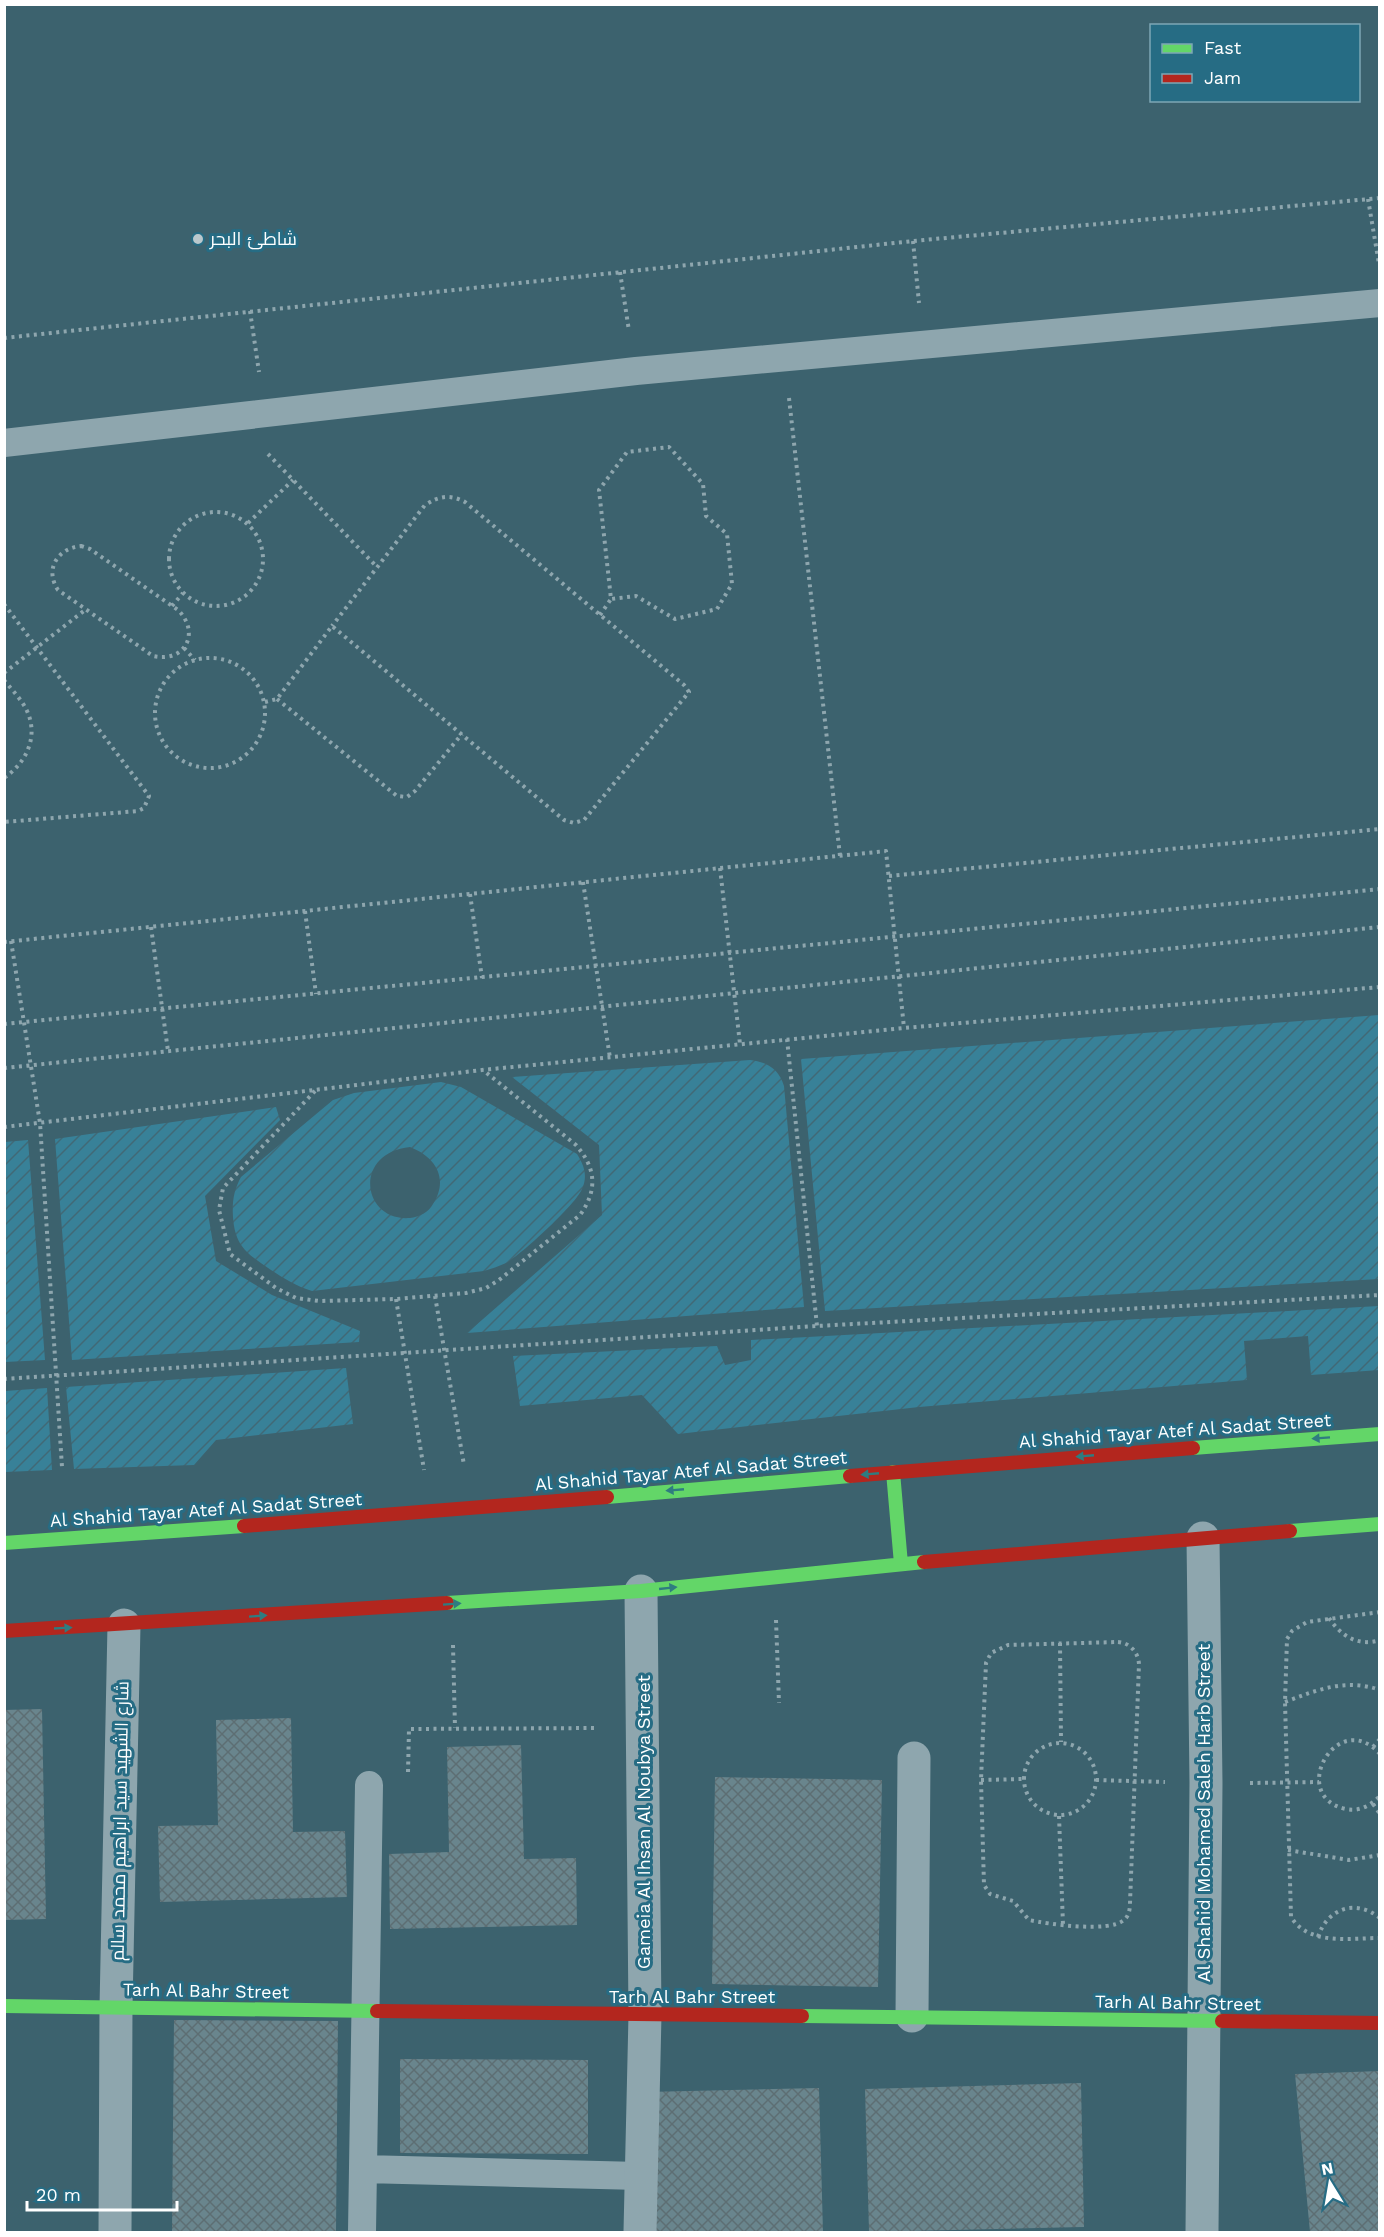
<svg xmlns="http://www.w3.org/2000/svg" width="1384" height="2237" viewBox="0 0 1384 2237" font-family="'Work Sans',Cairo,sans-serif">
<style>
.garden{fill:url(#garden-furrows);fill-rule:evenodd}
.building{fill:url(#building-cross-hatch)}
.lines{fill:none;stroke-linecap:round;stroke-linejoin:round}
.path{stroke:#8ea6ae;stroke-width:4;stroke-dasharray:3 4.5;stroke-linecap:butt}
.lane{stroke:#8ea6ae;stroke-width:28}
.street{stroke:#8ea6ae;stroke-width:33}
.fast{stroke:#63d668;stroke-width:14}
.jam{stroke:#b3261e;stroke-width:14}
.oneway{fill:#2f7c80}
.poi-dot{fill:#bbc8cc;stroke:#266c84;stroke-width:2}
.labels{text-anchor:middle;stroke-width:6;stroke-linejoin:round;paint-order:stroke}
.poi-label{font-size:18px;fill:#fff;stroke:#266c84;text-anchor:start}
.street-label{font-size:18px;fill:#fff;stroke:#266c84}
</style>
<defs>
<pattern id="garden-furrows" width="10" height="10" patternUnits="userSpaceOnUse" patternTransform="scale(1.5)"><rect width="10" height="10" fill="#388198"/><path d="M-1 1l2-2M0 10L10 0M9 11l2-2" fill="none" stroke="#416976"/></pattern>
<pattern id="building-cross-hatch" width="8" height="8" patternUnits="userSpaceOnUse" patternTransform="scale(1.5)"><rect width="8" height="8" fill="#69858d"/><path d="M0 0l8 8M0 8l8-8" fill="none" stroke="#5d6e73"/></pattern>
</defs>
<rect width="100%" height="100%" fill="#3c626e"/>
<path class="garden" d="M1379 1015V1279L825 1311 801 1059Z
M750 1060C767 1062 779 1069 784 1086L804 1307 467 1333 602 1215 599 1145 512 1077Z
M441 1082 461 1087 577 1154C584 1165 588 1176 582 1189 576 1204 521 1255 506 1263 499 1266 491 1269 484 1271L312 1291C296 1286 285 1279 271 1270 248 1254 235 1247 233 1217 232 1201 234 1190 241 1177L333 1100 354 1093ZM410 1147C436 1157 449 1179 433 1204 429 1212 419 1217 410 1218 362 1222 352 1153 410 1147Z
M276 1107 280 1120 205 1196 216 1261 272 1295 360 1331 359 1342 72 1360 55 1139Z
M28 1140 45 1360 5 1362V1142Z
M1379 1306V1370L1311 1375 1308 1336 1244 1341 1247 1380 919 1407 678 1434 642 1395 520 1406 513 1356 717 1346 725 1365 751 1360V1340Z
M346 1368 353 1424 216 1440 194 1465 74 1469 66 1387Z
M47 1388 52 1470 5 1472V1391Z"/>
<path class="building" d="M42 1709 46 1919 4 1920V1710Z
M291 1718 293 1832 345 1831 347 1897 160 1902 158 1826 218 1825 216 1720Z
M521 1745 524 1859 576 1858 577 1925 390 1929 389 1854 449 1852 447 1747Z
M715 1777 882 1780 878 1987 712 1984Z
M174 2020 338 2021 336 2232H172Z
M400 2059 588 2060V2154L400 2153Z
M1380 2071V2232H1310L1295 2074Z
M1081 2083 1084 2227 869 2232 865 2089Z
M819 2088 823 2232H648L645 2092Z"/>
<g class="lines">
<path class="path" d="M1368 199 1379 264
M913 241 919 303
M620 272 629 331
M250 311 259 372
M4 338 913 241 1380 198
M789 398 840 856
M268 454 376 566
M169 559a47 47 0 1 1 94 0a47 47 0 1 1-94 0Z
M248 523 293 480
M81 546 90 549 178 610C201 633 185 663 153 656L58 590C44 569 58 548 81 546Z
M4 604 149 796 144 808 138 811 4 822
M172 606 183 593
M600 615 611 599 599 490 627 452 669 447 703 484 706 516 727 534 732 584 717 609 675 619 636 596 611 599
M184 648 195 660
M155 713a55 55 0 1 1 110 0a55 55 0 1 1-110 0Z
M4 673 85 610
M4 680C12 690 22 700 27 711 39 737 26 763 4 778
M277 699 397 796 407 797 415 791 462 734
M265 702 277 699 332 626 564 820 574 823 584 820 689 692 684 685 465 502C450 494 439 496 425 505L332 626
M720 868 740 1044
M889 876 1380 829
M583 882 610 1058
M470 894 482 978
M305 911 316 994
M151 927 168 1051
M11 941 40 1123 62 1467
M4 942 886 851 904 1028
M4 1024 1380 889
M787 1039 817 1326
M4 1068 1380 927
M315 1091 223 1188 219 1210 230 1254 276 1288 296 1298 319 1301 396 1299 466 1293 486 1288 499 1280 580 1215C598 1190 596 1168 576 1145L483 1070
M4 1127 482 1070 904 1028 1380 987
M435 1296 464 1465
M396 1299 424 1470
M4 1379 817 1326 1380 1295
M1380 1612 1307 1622 1292 1631 1287 1639 1285 1702 1291 1917C1309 1946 1350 1938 1380 1938
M1329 1618C1341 1636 1358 1647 1380 1640
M776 1620 779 1703
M1118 1642C1130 1643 1138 1652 1139 1664L1130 1903C1130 1909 1129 1916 1124 1920 1109 1933 1048 1924 1029 1920L1013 1901 990 1894 984 1885 981 1780 986 1663 991 1653 1008 1645Z
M1060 1643 1061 1742
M453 1645 455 1728
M1285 1702C1317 1690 1345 1678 1380 1690
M1024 1779a36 36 0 1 1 72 0a36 36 0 1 1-72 0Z
M1373 1747 1380 1739
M1380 1754C1337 1706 1287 1797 1346 1809 1360 1812 1371 1805 1380 1796
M408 1772 409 1729 598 1728
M981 1780 1023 1779
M1096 1780 1165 1782
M1250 1783 1319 1782
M1373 1804 1380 1814
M1059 1816 1063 1925
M1288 1850 1349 1860 1380 1855
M1318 1937C1327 1909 1355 1898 1380 1918"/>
<path class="lane" d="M4 443 636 371 1380 303
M364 2169 640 2176
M362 2232 369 1785"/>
<path class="street" d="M912 2016 914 1758
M115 2232 116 2007 124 1625
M640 2232 645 2015 641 1591
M1202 2232 1206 1783 1203 1538"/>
<path class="fast" d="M1193 1448 1380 1434
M893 1472 901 1564
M607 1497 850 1476
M1290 1531 1380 1524
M4 1543 244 1526
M447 1603 641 1591 924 1562
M4 2006 377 2011
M802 2016 1222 2021"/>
<path class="jam" d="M850 1476 1193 1448
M244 1526 607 1497
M924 1562 1290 1531
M4 1631 447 1603
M377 2011 802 2016
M1222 2021 1380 2023"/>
</g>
<defs><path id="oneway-solid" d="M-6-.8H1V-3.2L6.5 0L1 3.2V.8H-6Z" transform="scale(1.5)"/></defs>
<g class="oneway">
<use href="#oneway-solid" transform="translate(1321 1438) rotate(176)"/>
<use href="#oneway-solid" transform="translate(1085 1456) rotate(175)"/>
<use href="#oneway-solid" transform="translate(870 1474) rotate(175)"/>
<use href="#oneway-solid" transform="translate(675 1490) rotate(175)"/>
<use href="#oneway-solid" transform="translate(668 1588) rotate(-6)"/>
<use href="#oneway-solid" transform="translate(452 1604) rotate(-4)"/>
<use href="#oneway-solid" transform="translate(258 1616) rotate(-4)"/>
<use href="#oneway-solid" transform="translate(63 1628) rotate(-3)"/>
</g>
<circle class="poi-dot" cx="198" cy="239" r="6"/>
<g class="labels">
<g class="poi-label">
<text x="210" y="245">شاطئ البحر</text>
</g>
<g class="street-label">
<text transform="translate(1175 1431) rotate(-4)" y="6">Al Shahid Tayar Atef Al Sadat Street</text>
<text transform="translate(691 1471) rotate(-5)" y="6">Al Shahid Tayar Atef Al Sadat Street</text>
<text transform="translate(206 1510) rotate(-4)" y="6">Al Shahid Tayar Atef Al Sadat Street</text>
<text transform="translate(1204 1813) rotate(-90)" y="6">Al Shahid Mohamed Saleh Harb Street</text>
<text transform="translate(120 1821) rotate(-89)" y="6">شارع الشهيد سيد ابراهيم محمد سالم</text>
<text transform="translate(644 1822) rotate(-90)" y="6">Gameia Al Ihsan Al Noubya Street</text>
<text transform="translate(206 1991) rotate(1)" y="6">Tarh Al Bahr Street</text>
<text x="692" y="2003">Tarh Al Bahr Street</text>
<text transform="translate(1178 2003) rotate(1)" y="6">Tarh Al Bahr Street</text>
</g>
</g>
<rect width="1384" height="2237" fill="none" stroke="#ffffff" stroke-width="12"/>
<rect x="1150" y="24" width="210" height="78" fill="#266c84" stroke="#7da7b5" stroke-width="1.5"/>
<rect x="1162" y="44" width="30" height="9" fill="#63d668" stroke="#7da7b5" stroke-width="1.5"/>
<text x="1204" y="54" font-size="18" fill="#ffffff">Fast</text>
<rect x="1162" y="74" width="30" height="9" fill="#b3261e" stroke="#7da7b5" stroke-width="1.5"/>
<text x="1204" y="84" font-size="18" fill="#ffffff">Jam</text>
<g transform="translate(1330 2183) rotate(349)" stroke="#266c84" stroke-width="4.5" paint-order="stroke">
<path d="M0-4.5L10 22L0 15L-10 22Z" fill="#ffffff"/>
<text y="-9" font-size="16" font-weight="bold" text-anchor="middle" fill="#ffffff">N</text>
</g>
<path d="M27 2201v9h150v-9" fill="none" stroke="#ffffff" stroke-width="3"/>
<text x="36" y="2201" font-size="18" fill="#ffffff" stroke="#266c84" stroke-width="4.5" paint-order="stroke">20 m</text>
</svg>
